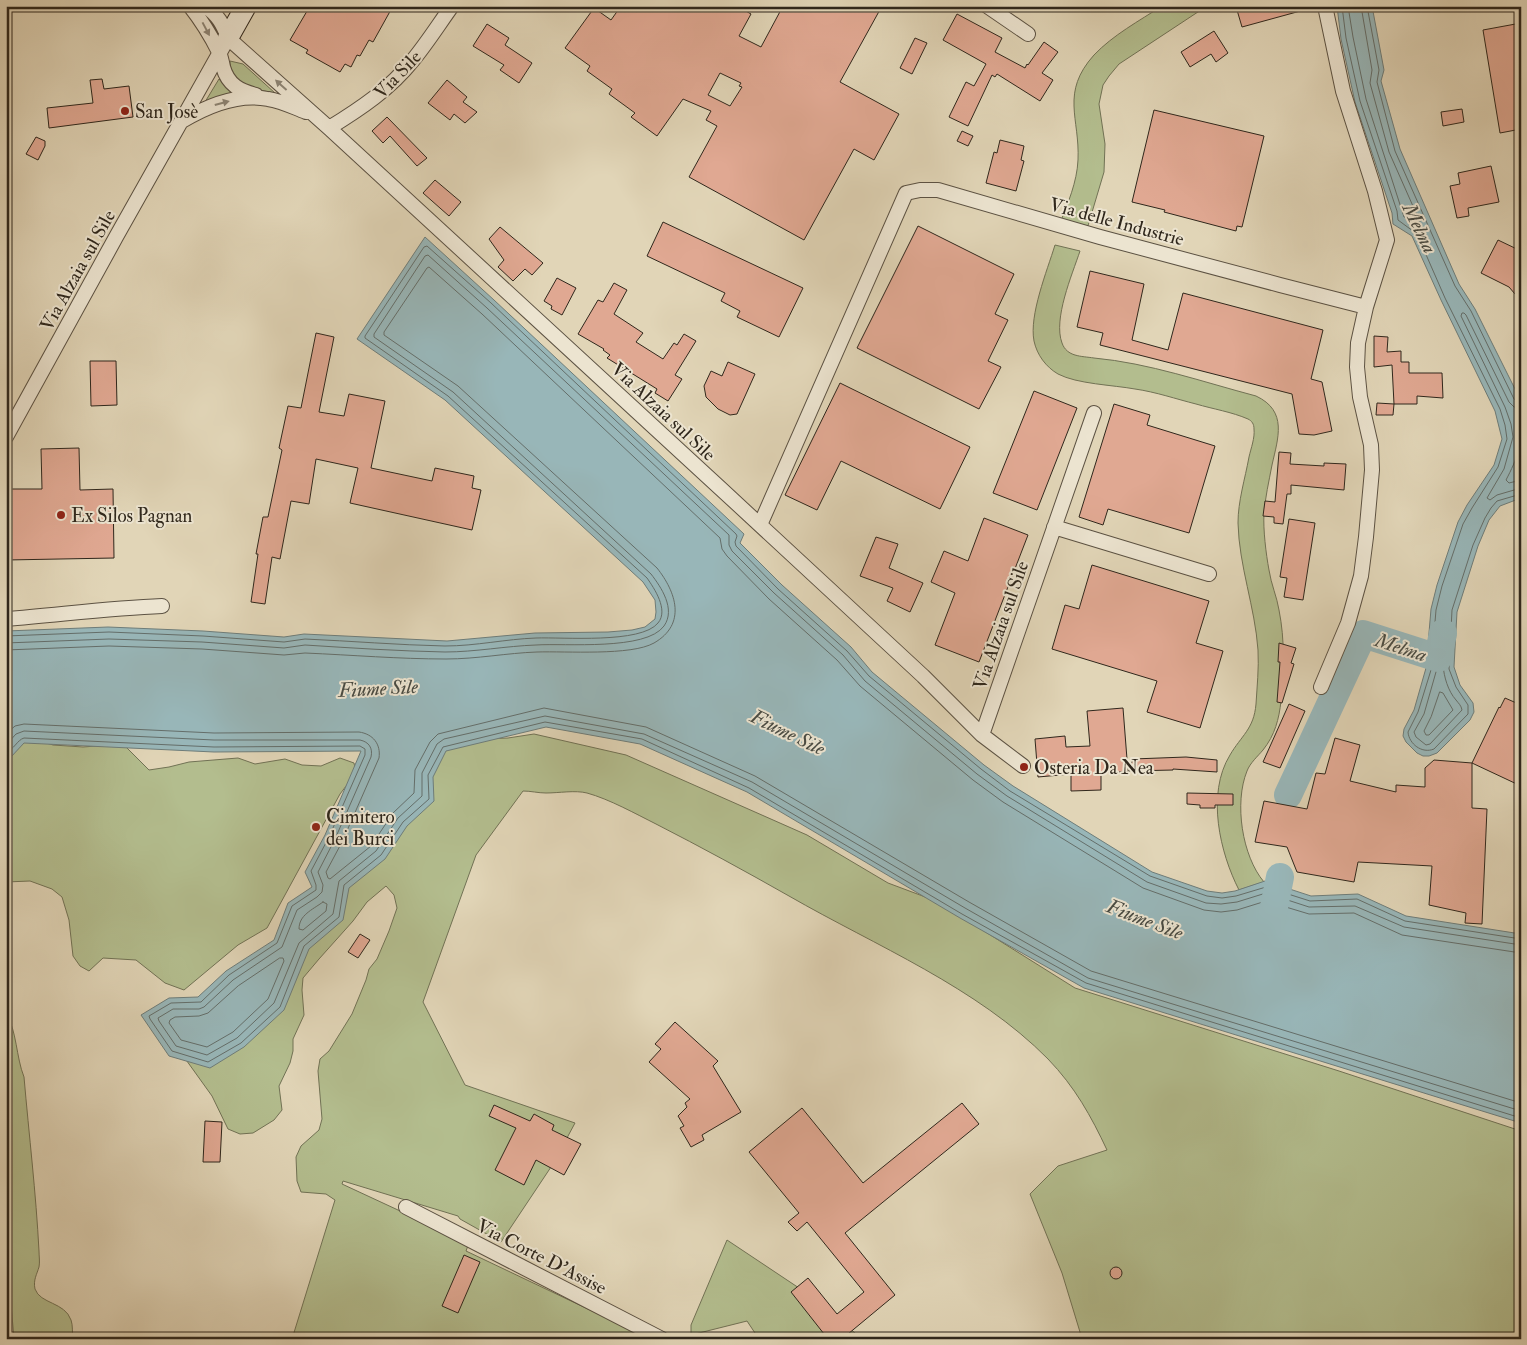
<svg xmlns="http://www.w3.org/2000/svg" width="1527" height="1345" viewBox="0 0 1527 1345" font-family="'IM FELL Double Pica',serif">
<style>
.green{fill:#b3bd8e;stroke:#717255}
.water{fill:#98b6b8;stroke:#6e7d7a}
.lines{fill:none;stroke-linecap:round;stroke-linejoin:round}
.shore{stroke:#646e6a;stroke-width:1}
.river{stroke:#98b6b8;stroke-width:28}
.building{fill:#e0a892;stroke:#2f271c;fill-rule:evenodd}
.street-casing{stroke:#5c5243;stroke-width:16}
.secondary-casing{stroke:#2f271c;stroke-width:22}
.street{stroke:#ece4d0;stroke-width:14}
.secondary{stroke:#ece4d0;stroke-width:20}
.oneway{fill:#8e8676}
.poi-dot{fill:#8f2418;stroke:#ece4d0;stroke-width:2}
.labels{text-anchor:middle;stroke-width:4;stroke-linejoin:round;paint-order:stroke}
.street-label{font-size:19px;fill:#2f271c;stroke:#ece4d0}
.poi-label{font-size:19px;fill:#2f271c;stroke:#ece4d0;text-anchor:start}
.water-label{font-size:20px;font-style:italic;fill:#494b43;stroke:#ece4d0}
</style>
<rect width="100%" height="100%" fill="#e1d5b7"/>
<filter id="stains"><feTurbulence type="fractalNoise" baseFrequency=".004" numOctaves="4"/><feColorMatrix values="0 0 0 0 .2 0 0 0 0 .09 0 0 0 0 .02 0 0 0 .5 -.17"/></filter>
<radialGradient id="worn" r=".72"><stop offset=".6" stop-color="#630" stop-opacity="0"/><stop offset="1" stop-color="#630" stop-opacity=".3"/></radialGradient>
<path class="green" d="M1162 6H1207L1119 64 1109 76 1103 85 1099 104 1105 144 1104 172 1087 229 1060 223C1068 203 1077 182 1078 160 1080 118 1060 93 1094 55 1113 35 1139 21 1162 6Z
M230 61 243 64 275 93C257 90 229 84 230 61Z
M219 79 226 87 237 95 205 102Z
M1055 245 1080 251C1072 275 1053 319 1062 343 1067 357 1081 356 1094 358 1149 363 1203 382 1256 396 1288 411 1278 438 1272 465 1269 481 1265 498 1264 514 1263 529 1266 554 1269 570 1271 584 1277 597 1279 610 1285 640 1284 671 1281 701 1279 719 1275 735 1263 750 1258 756 1250 763 1247 771 1234 803 1242 856 1264 882L1239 890C1220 853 1206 794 1230 755 1241 736 1254 729 1256 704 1257 687 1259 668 1258 650 1255 607 1239 566 1238 523 1238 501 1245 479 1249 457 1251 448 1255 438 1254 429 1254 424 1252 421 1248 419 1232 412 1213 409 1196 404 1176 399 1156 392 1135 389 1113 385 1077 384 1058 374 1046 367 1037 355 1034 341 1029 315 1047 271 1055 245Z
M534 734 626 755 807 835 888 883 936 901 1075 988 1339 1071 1521 1131V1339H1080V1332L1062 1273 1030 1194 1058 1166 1107 1150C1091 1116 1075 1087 1048 1059 977 987 876 946 789 896 745 871 701 847 656 824 636 814 609 799 587 793 575 790 559 793 546 793 538 793 531 791 523 791L476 855 423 1002 465 1085 575 1123 553 1164 501 1242 460 1219 458 1216 343 1181 342 1184 469 1243 466 1251 651 1339H292L335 1200 326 1194 301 1192 297 1181 296 1157 301 1146 319 1130 322 1119 318 1071 320 1059 329 1051 352 1014 366 980 369 969 377 959 389 931 397 908 394 895 386 886 367 902 353 921 319 959 303 978 302 990 304 1015 293 1039V1051L290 1063 279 1086 282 1110 274 1120 253 1133 240 1134 228 1129 212 1096 184 1057 217 1046 412 753 483 739 508 738Z
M22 735 53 745 83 747 123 744 149 770 169 767 189 762 238 758 255 764 285 759 302 765 321 766 340 758 354 763 356 773 340 794 267 928 238 945 184 990 165 983 136 960 103 958 89 971 80 966 73 956 69 920 62 897 52 889 30 881 6 882V736Z
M6 1013C17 1031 16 1057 24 1077 29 1135 36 1193 39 1251 39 1256 40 1262 39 1267 37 1274 33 1280 35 1289 40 1304 65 1302 71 1320 73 1325 72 1333 73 1339H14L11 1304 6 1303Z
M727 1240 814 1298 862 1339H759L747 1321 691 1335V1325Z"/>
<path class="water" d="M1337 6H1372L1384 70 1381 81 1400 149 1459 284 1475 309 1521 401V498L1500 506 1489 520 1478 546 1457 612 1454 667 1460 685 1473 703 1474 712 1470 720 1437 753 1429 756H1423L1417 753 1406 742 1403 736 1404 729 1414 710 1426 668 1431 609 1437 585 1458 522 1467 505 1494 465 1502 439 1495 411 1441 300 1412 236 1393 224 1392 213 1355 102 1341 39Z
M425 237 494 300 744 534 740 543 782 585 851 647 872 672 984 765 1013 786 1152 872 1207 891 1222 893 1235 891 1265 881 1311 896 1358 894 1406 916 1521 934V1123L1084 988 960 918 747 792 640 744 546 727 446 751 433 777 434 801 407 826 385 859 349 888 343 920 309 949 284 1010 244 1047 210 1068 169 1056 141 1015 169 998 198 997 226 971 274 940 288 903 312 887 305 872 325 835 361 751 214 752 24 743 11 757 6 756V631L108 627 203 631 284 637 304 634 447 641 535 633 608 632 632 630 645 627 655 619 656 612 655 600 643 582 445 400 357 339Z"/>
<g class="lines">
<path class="shore" d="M1342 6 1346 38 1360 101 1397 211 1398 220 1417 234 1445 298 1500 409 1505 425 1507 439 1498 467 1472 508 1463 524 1442 586 1436 610 1431 670 1418 712 1408 732C1409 744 1422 754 1434 749L1468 714V705L1456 687 1449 669 1452 610 1473 545 1485 518 1491 508 1497 501 1521 494
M1348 6 1353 37 1366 99 1404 217 1418 226 1420 222 1389 152 1370 83 1372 70 1361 6
M1367 6 1379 70 1377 82 1395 151 1455 286 1471 311 1514 399 1517 401 1521 402
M1521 408 1514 407 1509 402 1466 315 1464 313H1462L1461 316 1505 407 1511 424 1513 437 1504 469 1487 498 1490 500 1497 495 1521 488
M1521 416H1518L1517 418C1524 442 1517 459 1506 480L1509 483 1521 480
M6 636 109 632 203 636 284 642 305 639C351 641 398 645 445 646 476 646 506 639 536 638 563 637 641 644 658 623 669 610 654 588 647 578L448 396 365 338V336L424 247 427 246 491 303 736 534 737 536 735 542 736 546 778 589 847 651 869 676 981 769 1010 791 1150 876 1207 896 1222 898 1236 896 1266 887 1310 901 1357 899 1405 921 1521 939
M6 643 109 639 202 642 284 648 305 645C352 648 398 651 445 652 475 652 506 646 536 645 565 643 646 651 664 626 676 609 661 587 651 574L453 392 374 337V334L425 256 428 255 487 308 729 535V545L732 551 774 593 843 655 865 681 977 774 1007 796 1147 882 1206 903 1221 904 1237 902 1266 893 1309 907 1355 906 1404 927 1521 945
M6 650 109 646 202 649 284 655 305 653C352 655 399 659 446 659 477 659 507 653 537 652 566 651 631 656 654 643 687 624 676 592 657 568L458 386 384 335V332L427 268 429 267 482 314 720 538 722 549 727 556 769 599 837 660 860 686 973 780 1003 802 1143 888 1204 910 1221 912 1237 910 1266 901 1309 914 1354 913 1402 935 1521 953
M1440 663 1443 665C1444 677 1448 691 1456 700 1459 704 1461 705 1462 710L1430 744 1426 745 1416 737 1414 732 1424 714 1438 665Z
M1440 692 1443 693 1453 710 1429 735H1426L1424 731 1431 717Z
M6 734 15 726 24 724 214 733 359 732C373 734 381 744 379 758L342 842 326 872 328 878 330 879 371 846 393 813 414 793 415 770 430 742 438 734 544 708 646 727 755 776 969 902 1091 971 1521 1103
M6 745 16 734 24 731 214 740H360C369 742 373 748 371 757L335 839 318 872 323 885 322 892 317 897 297 910 282 947 233 980 204 1007 199 1009H173L158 1018 159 1021 176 1046 207 1055 237 1038 274 1003 299 943 333 914 339 881 376 851 398 818 422 796V773L437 744 444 739 545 716 644 734 752 782 965 908 1088 978 1521 1111
M6 752C14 750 17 740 24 738L214 747 360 746 365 749V755L329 837 311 871 316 885V890L292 906 277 943 229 975 201 1002 171 1003 149 1016 150 1019 172 1051 208 1062 241 1043 280 1007 304 946 339 917 344 885 381 855 403 822 429 799 428 775 443 747 545 722 642 739 749 788 962 914 1086 983 1521 1118
M323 902 327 904 326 911 303 930 299 929C299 915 312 910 323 902Z
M280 958H283L284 961 268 999 233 1032 207 1047 181 1040 169 1023 170 1020 175 1017 199 1016 208 1013 238 986Z"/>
<path class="river" d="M1288 795 1363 634 1438 658 1443 633
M1271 922 1280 877"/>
</g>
<path class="building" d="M310 6H393L373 42 369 40 360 56 357 55 351 67 345 64 340 72 306 53 308 50 290 40Z
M621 6H630L637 12 641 6H737L751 14 739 36 761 47 783 6H882L840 82 899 114 874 160 854 149 804 240 689 177 717 126 706 120 711 111 683 99 657 136 631 117 635 113 609 94 612 89 587 71 590 66 565 48 594 8 611 20ZM720 73 741 83 739 86 742 87 730 106 708 95Z
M1247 6H1304V10L1242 27 1237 10Z
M957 14 1002 38 995 52 1025 68 1027 64 1028 65 1044 42 1058 52 1042 73 1053 80 1040 101 997 74 995 77 992 75 968 126 949 117 966 82 974 86 986 64 943 40Z
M1521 23V129L1500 133 1483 30Z
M487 24 509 38 505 45 532 63 519 83 500 70 504 65 473 46Z
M1214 31 1228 53 1216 62 1211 54 1190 67 1181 52Z
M915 38 927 43 912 74 900 68Z
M102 79 104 89 129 86 133 117 49 128 47 108 93 103 90 80Z
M447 80 467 97 463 102 477 112 465 123 454 114 450 120 428 103Z
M1462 109 1464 122 1443 126 1441 112Z
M1154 110 1264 136 1242 227 1237 226 1236 231 1164 212 1165 210 1132 202Z
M387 117 427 158 417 166 390 136 383 143 372 131Z
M962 131 973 136 968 146 957 141Z
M36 137 45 141V146L38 160 26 154Z
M1000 140 1024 146 1021 160 1024 161 1016 191 986 183 994 152 997 153Z
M1491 166 1499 202 1468 208 1469 216 1457 218 1450 186 1460 184 1458 173Z
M435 180 461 202 449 216 423 193Z
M663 222 803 288 779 337 737 317 740 311 721 301 725 293 647 256Z
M918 226 1014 274 995 314 1008 320 988 361 1001 367 979 409 857 348Z
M500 227 543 263 532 275 525 269 513 281 498 267 504 260 489 239Z
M1498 240 1521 251V301L1509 287 1481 273Z
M1090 271 1144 284 1132 340 1168 350 1183 293 1323 330 1311 379 1322 382 1332 431 1314 435 1299 434 1292 394 1100 345 1103 333 1077 327Z
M557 278 576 288 562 315 551 309 552 306 544 301Z
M614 283 627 290 614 314 643 333 636 342 663 359 674 343 677 345 684 334 696 341 675 375 682 379 668 401 655 393 657 389 607 358 610 355 603 350 604 349 578 334 598 300 603 302Z
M316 333 334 337 319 412 344 416 349 394 385 401 371 468 432 481 435 468 474 476 472 488 481 490 472 530 350 503 358 468 316 459 309 504 291 501 280 559 272 557 265 604 251 602 258 554H256L263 517H268L282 450 279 448 288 406 301 408Z
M1374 336 1388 337 1387 352 1401 351V362H1409V373H1442L1443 398 1417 396V404H1394L1392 365 1374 367Z
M90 361H116L117 405 91 406Z
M728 362 755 374 737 414 730 415 718 409 706 397 704 386 711 371 722 376Z
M840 383 970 447 940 509 841 461 817 510 785 495Z
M1034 391 1077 408 1037 510 993 493Z
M1377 403 1394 404 1393 415H1376Z
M1114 404 1150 415 1147 425 1215 446 1189 533 1108 509 1103 525 1079 517Z
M79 448 80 490 113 489 114 558 6 560V540H9L8 489H42L41 449Z
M1279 452 1291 453 1290 464 1324 466V463L1346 464 1344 490 1291 485V494H1287L1283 524 1274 523V517L1263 516 1265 501 1275 502Z
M984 518 1028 535 979 662 935 645 955 593 931 582 944 551 968 561Z
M1289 519 1315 523 1303 600 1284 597 1287 578 1280 577Z
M876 537 898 544 889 568 923 583 910 612 887 601 893 588 860 576Z
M1092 565 1209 601 1196 643 1223 651 1200 728 1147 712 1157 681 1052 649 1065 605 1079 609Z
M1279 643 1296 648 1291 663 1294 664 1282 703 1277 702 1280 662H1278Z
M1505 698 1521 705V786L1472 763 1499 707 1500 708Z
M1289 704 1305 711 1280 768 1263 762Z
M1123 708 1128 772H1101V790L1071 791V774L1038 777 1035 739 1065 736 1066 747 1090 746 1087 711Z
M1335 738 1360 745 1350 781 1396 792V785L1425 787V768L1434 760 1472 763V808L1487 809 1482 924 1465 923 1466 913 1429 905 1432 866 1358 862 1354 882 1297 872 1287 847 1255 842 1264 801 1307 809 1316 773 1325 774Z
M1186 757 1217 760V772L1173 769V770L1129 771 1133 759Z
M1187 793 1233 794V805H1215V808H1200V805L1187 804Z
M360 934 370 940 358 958 348 952Z
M675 1022 718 1061 713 1066 741 1112 702 1135 704 1140 691 1147 680 1128 684 1126 678 1116 687 1107 685 1103 690 1099 649 1062 661 1049 655 1044Z
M962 1103 979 1124 845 1233 895 1295 842 1339H828L791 1292 808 1278 837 1314 864 1292 807 1222 797 1231 788 1222 799 1213 749 1152 802 1108 863 1183Z
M494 1105 530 1121 534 1114 554 1125 552 1130 581 1144 564 1175 536 1160 524 1185 495 1170 516 1128 489 1116Z
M205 1121 222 1122 220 1162H203Z
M464 1255 480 1262 458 1313 442 1306Z
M1110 1273a6 6 0 1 1 12 0a6 6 0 1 1-12 0Z"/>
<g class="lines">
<defs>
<path id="street" d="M190 6C201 20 211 36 219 52 221 57 222 62 223 67 228 85 240 91 256 95
M205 6C218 15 223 24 228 38L329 128 720 488 923 676 982 735 1023 766
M987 6 1028 34
M182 121C207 106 239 93 268 99 282 101 293 107 306 112
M329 128C360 109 390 89 413 60 427 43 439 24 452 6
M6 437 116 237 228 38
M760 525 906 193 920 190H938L1100 237 1280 285 1366 307 1387 240 1375 191 1343 91 1325 6
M1054 527 1209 574
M6 619C58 615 110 608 162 606
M1321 687 1348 623 1361 576 1366 537 1372 470 1371 445 1360 397 1357 367 1358 343 1366 307
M982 735 1094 413
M406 1207 662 1339"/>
<path id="secondary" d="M228 38 246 6"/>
</defs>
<use href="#street" class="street-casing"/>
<use href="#secondary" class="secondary-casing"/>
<use href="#street" class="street"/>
<use href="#secondary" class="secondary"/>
</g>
<defs><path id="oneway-solid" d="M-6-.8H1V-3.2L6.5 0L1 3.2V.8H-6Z" transform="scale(1.25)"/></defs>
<g class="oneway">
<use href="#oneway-solid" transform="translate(206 29) rotate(62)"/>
<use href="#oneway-solid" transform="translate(281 85) rotate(-138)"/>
<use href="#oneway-solid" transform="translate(222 103) rotate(-15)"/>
</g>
<g class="poi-dot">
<circle cx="125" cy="111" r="5"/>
<circle cx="61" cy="515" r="5"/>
<circle cx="1024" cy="767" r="5"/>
<circle cx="316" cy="827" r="5"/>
</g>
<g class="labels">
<g class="street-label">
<text transform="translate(397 74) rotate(-46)" y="7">Via Sile</text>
<text transform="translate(1117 221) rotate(15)" y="7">Via delle Industrie</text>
<text transform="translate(77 270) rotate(-61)" y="7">Via Alzaia sul Sile</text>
<text transform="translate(664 411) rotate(43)" y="7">Via Alzaia sul Sile</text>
<text transform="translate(1000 625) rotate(-71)" y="7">Via Alzaia sul Sile</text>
<text transform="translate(542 1256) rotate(27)" y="7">Via Corte D'Assise</text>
</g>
<g class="poi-label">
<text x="135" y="118">San Josè</text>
<text x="71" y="522">Ex Silos Pagnan</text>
<text x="1034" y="774">Osteria Da Nea</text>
<text x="326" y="823">Cimitero<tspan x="326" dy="22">dei Burci</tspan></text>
</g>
<g class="water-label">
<text transform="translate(1420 228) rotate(64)" y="7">Melma</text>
<text transform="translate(1401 647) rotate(18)" y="7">Melma</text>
<text transform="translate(378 688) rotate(-3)" y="7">Fiume Sile</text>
<text transform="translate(788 732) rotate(26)" y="7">Fiume Sile</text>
<text transform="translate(1145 919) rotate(21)" y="7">Fiume Sile</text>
</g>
</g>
<rect width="1527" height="1345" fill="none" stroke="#e1d5b7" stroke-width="25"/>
<rect x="8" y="8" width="1512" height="1330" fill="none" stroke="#2f271c" stroke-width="2.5"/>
<rect x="12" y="12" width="1502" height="1320" fill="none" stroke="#2f271c"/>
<rect width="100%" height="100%" filter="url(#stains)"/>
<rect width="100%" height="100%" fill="url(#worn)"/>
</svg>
